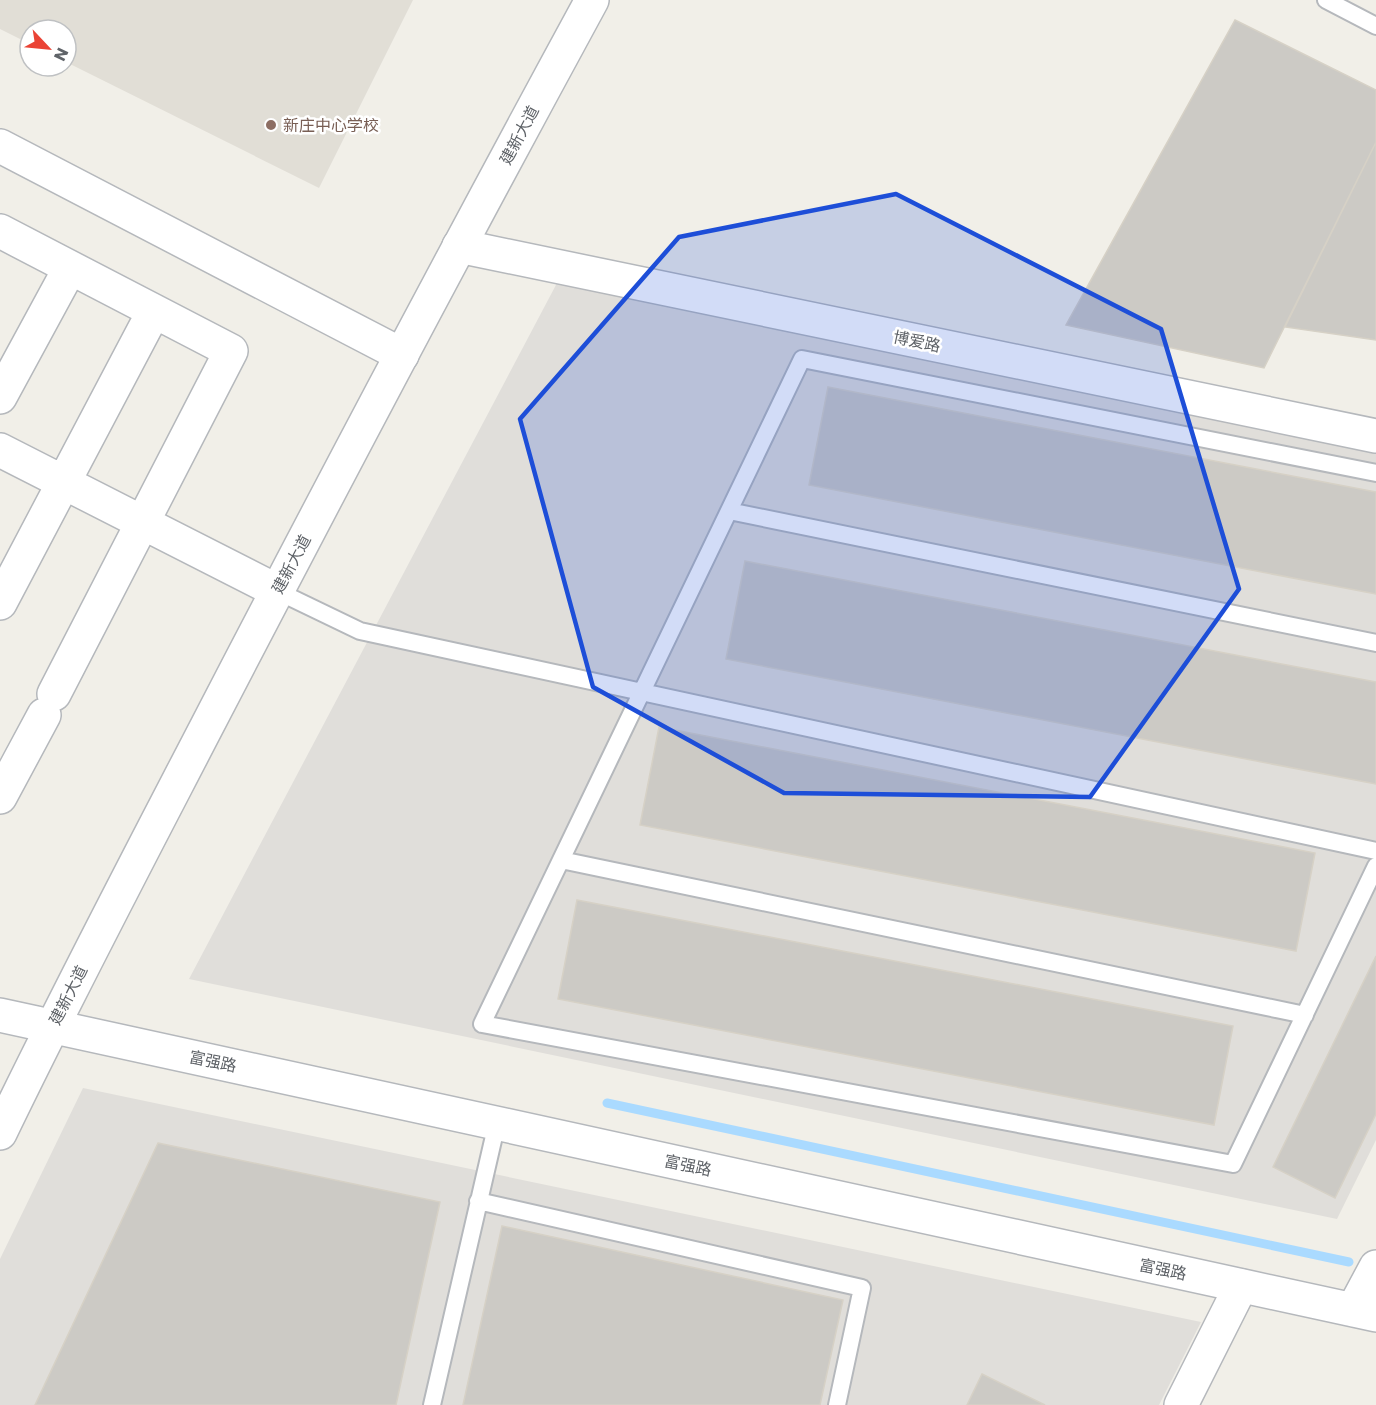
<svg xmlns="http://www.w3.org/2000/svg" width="1376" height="1405" viewBox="0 0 1376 1405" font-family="Poppins,'Noto Sans SC',sans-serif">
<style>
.industrial{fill:#e0deda}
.education{fill:#e1ded6}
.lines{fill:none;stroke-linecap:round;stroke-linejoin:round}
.stream{stroke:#aadaff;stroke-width:9}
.building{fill:#cccac5;stroke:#d6d1c6;stroke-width:1.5}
.service-casing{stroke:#b5b8bc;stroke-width:20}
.minor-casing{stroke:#b5b8bc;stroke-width:36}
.tertiary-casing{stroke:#b5b8bc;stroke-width:36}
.service{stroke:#fff;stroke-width:16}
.minor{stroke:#fff;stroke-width:33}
.tertiary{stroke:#fff;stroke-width:33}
.marked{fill:#1d4ed8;fill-opacity:0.2;stroke:#1d4ed8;stroke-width:4.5;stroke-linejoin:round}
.education-dot{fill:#8d6e63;stroke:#fff;stroke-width:2}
.labels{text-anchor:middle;stroke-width:5;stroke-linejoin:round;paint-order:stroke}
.education-label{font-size:16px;fill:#785e54;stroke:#fff;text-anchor:start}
.street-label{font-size:16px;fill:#5f6368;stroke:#fff}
</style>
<rect width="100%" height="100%" fill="#f1efe8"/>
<path class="industrial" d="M557 283 1376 450V1140L1337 1219 189 979Z
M83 1088 1201 1322 1159 1405H0V1259Z"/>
<path class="education" d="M0 0H413L319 188 66 62V30H30V44L0 29Z"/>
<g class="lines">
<path class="stream" d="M607 1103 1349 1262"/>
</g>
<path class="building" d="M1235 20 1376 90V142L1264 368 1066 325Z
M1376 142V340L1285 327Z
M828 387 1376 492V594L809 485Z
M745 561 1376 682V784L726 659Z
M659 727 1315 853 1296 951 640 825Z
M577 900 1233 1026 1214 1125 558 999Z
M1376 956V1114L1335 1198 1273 1167Z
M158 1143 440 1202 396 1405H35Z
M502 1226 843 1300 820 1405H463Z
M982 1374 1045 1405H967Z"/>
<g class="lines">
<defs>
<path id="service" d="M1326 0 1376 26
M1376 473 802 359 482 1024 1233 1164 1376 866
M729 511 1376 643
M277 591 360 631 1376 851
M561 860 1305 1015
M478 1201 862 1288 837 1405
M432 1405 497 1123"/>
<path id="minor" d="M0 146 402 355
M0 231 231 351 54 694
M459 246 1376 436
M0 397 70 268
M0 450 277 591
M0 603 154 311
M0 797 44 715
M1181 1405 1241 1286"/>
<path id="tertiary" d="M0 1015 1376 1315
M0 1133C66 996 137 861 207 726 333 483 461 241 592 0
M1353 1310 1376 1267"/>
</defs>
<use href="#service" class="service-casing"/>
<use href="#minor" class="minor-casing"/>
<use href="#tertiary" class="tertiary-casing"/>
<use href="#service" class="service"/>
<use href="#minor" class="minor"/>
<use href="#tertiary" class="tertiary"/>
</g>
<path class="marked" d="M896 194 1161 329 1239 589 1090 797 784 793 593 687 520 419 679 237Z"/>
<circle class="education-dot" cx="271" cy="125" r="6"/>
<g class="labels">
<g class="education-label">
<text x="283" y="131">新庄中心学校</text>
</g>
<g class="street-label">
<text transform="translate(519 135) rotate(-62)" y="6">建新大道</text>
<text transform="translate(917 341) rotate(12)" y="6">博爱路</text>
<text transform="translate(291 564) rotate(-62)" y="6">建新大道</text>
<text transform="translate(68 995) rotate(-63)" y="6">建新大道</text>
<text transform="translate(213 1061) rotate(12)" y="6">富强路</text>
<text transform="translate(688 1165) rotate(12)" y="6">富强路</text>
<text transform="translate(1163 1269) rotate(12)" y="6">富强路</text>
</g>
</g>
<g transform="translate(48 48) rotate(116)"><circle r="28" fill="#ffffff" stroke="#bfc1c3" stroke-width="1.5"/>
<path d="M0-4.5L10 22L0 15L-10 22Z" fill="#ea4335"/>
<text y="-9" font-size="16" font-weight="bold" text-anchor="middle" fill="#5f6368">N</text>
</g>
</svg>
